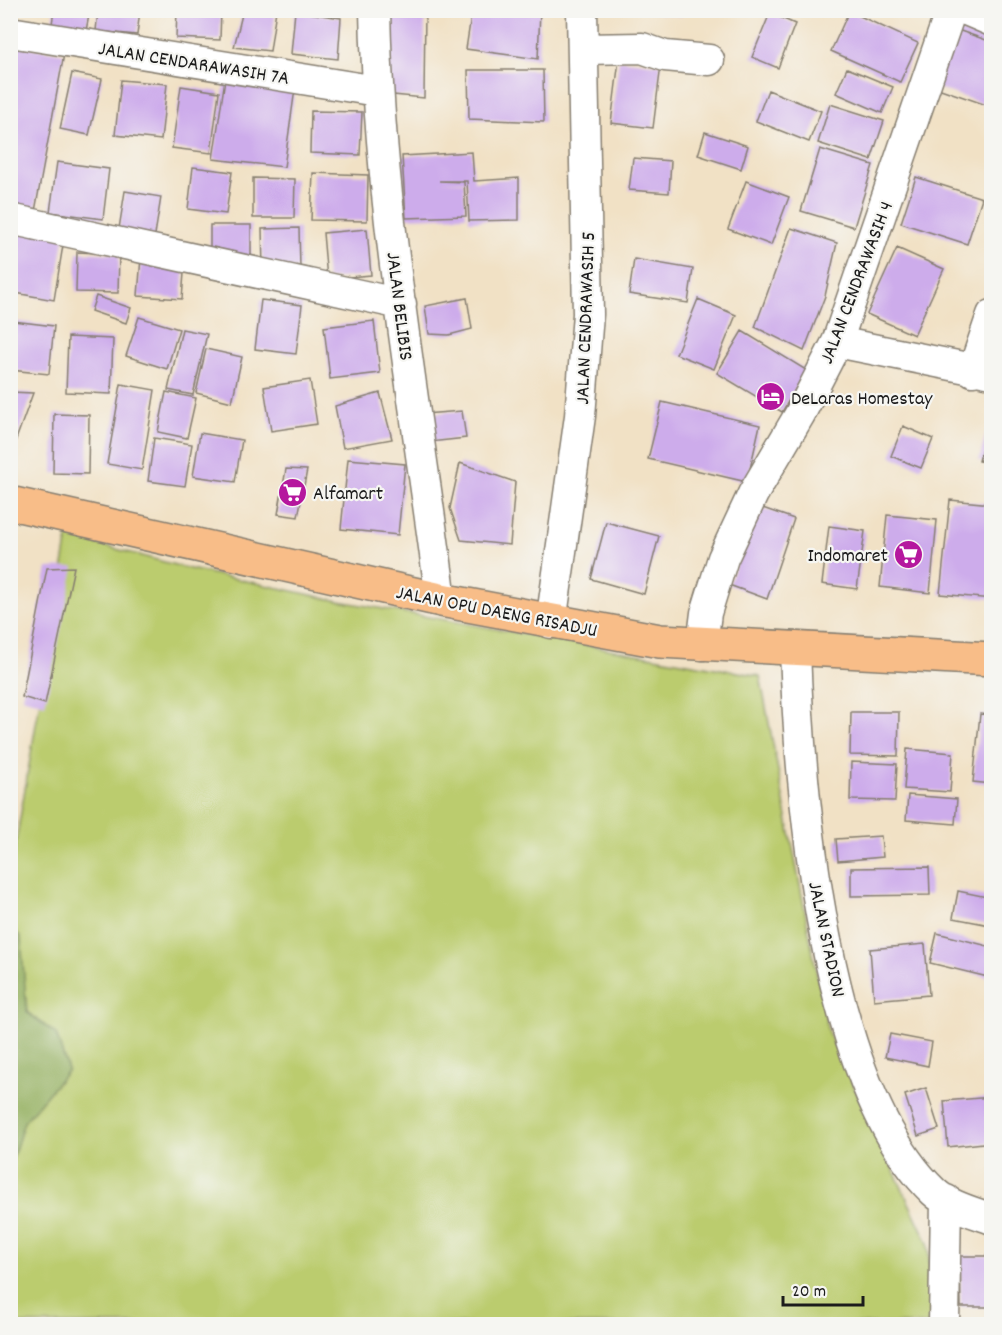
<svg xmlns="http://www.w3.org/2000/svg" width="1002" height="1335" viewBox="0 0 1002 1335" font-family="Dekko,sans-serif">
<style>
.green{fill:#bbcc6e;stroke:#6c7445;stroke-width:1.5}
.forest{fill:#94b061;stroke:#58663e;stroke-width:1.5}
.building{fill:#cdaceb}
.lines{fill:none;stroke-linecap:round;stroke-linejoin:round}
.minor-casing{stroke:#867e70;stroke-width:33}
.major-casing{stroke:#867e70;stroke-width:36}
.minor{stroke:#fff;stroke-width:30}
.major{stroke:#f8bd88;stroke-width:33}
.labels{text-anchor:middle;stroke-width:4.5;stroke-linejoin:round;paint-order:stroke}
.street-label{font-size:20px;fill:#1c1c1c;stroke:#f6f6f2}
.poi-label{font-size:20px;fill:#1c1c1c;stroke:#f6f6f2;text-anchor:start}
</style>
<rect width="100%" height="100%" fill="#f6f6f2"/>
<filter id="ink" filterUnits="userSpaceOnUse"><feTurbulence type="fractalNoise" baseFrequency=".0167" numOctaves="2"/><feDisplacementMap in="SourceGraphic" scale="12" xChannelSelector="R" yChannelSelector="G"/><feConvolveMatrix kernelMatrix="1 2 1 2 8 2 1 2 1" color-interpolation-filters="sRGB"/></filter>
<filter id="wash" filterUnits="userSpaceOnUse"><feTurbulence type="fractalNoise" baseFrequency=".008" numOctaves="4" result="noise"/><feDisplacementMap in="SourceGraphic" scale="24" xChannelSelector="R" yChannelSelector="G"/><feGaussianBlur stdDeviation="1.35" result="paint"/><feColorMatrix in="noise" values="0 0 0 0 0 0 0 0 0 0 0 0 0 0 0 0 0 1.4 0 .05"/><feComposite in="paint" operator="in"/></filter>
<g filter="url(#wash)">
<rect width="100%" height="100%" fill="#f1e1c5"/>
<path class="green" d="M68 536 190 569 339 601 760 676 828 1032 928 1243 932 1299 931 1324H11V871Z"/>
<path class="forest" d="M11 925 21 938 27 1012 56 1034 68 1070 24 1122 11 1163Z"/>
<g id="blocks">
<path class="building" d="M54 10H90L85 36 52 24Z
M98 10H140L137 35 96 31Z
M177 10H221L220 40 176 38Z
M243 10H276L270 51 234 47Z
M383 10H425L424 98 383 94Z
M472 10H540L538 59 466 49Z
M636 10H683L682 16Z
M295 11 341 18 338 59 291 54Z
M849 11 918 43 900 82 831 51Z
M770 13 795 24 778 68 752 57Z
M952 28 992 42V107L932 86Z
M10 44 64 54 34 217 10 213Z
M619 60 661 65 653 128 611 123Z
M847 68 893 87 882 113 836 93Z
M468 70H543L544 122 469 119Z
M72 73 102 79 89 135 60 129Z
M225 79 295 89 284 167 213 159Z
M121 80 167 84 161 140 115 135Z
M181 86 219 92 211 153 172 148Z
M768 90 821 111 809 142 756 121Z
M830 104 884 121 871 160 818 143Z
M311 111 362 112 360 155 310 153Z
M705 132 748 146 741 169 698 155Z
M820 149 873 165 854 227 801 211Z
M472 152 474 181 519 178V220L469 221 467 181H439L464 182 466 216 406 218 402 156Z
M633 158 671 161 669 193 629 190Z
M57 162 109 169 103 219 50 212Z
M193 167 232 172 226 214 188 209Z
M313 173 368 175 367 221 311 220Z
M916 177 982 198 967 244 901 223Z
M253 178 295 179 294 218H253Z
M746 181 789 197 771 245 728 229Z
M125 191 161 197 154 241 118 235Z
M10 223 65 233 54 300 10 292Z
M210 225H251V259H210Z
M299 228 300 268 263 269 262 229Z
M791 228 837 243 825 296 804 351 755 327Z
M367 229 371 275 327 279 323 233Z
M897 248 944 269 914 335 867 314Z
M77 252 119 254 118 293 76 292Z
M141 257 185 260 182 299 138 296Z
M634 259 693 269 688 303 629 294Z
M96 296 131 308 126 323 91 311Z
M467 298 472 329 449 335 429 334 425 306Z
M698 299 736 315 714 369 676 354Z
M261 300 302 305 296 354 255 349Z
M139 317 179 329 167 369 126 356Z
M13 321 54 326 49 374 10 370Z
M374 321 380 373 330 379 324 327Z
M182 329 207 334 193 395 168 390Z
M742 331 806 370 782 412 717 373Z
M68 337 113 339 111 394 66 392Z
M206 349 242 357 232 402 196 393Z
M310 380 317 424 271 431 264 387Z
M121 384 155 390 142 470 107 464Z
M10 392 33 393 11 453H10Z
M166 392 196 398 187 438 158 432Z
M380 393 392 439 343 448 335 406Z
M662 402 760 425 747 482 648 459Z
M992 410V464L979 461Z
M462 411 466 438 430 442 424 414Z
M54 414 89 415 88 474 53 473Z
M903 426 933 439 921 468 891 456Z
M200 433 242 440 235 482 193 476Z
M154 438 192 444 185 486 148 481Z
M348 459 405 464 398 535 341 529Z
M460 463 515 482 510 545 461 540 450 508Z
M286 469 307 470 298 517 278 514Z
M950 500 992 504V599L940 594Z
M757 506 794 519 767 599 729 585Z
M887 515 937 520 930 593 880 587Z
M606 522 659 536 644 594 591 579Z
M829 526 865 531 857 589 822 584Z
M74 567 45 704 22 697 47 568Z
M851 712H899L898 756 850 755Z
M980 714 992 715V784L973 782Z
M907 749 953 753 950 792 904 789Z
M851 762 897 764 895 801 850 800Z
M908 795 957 799 955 824 906 820Z
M881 836 883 857 838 861 836 839Z
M929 867 930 895 851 896V868Z
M958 891 992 898 990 925 953 918Z
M937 933 992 947V978L930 963Z
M925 944 929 995 874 1000 870 949Z
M890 1034 932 1042 928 1066 885 1057Z
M926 1088 939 1129 918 1136 905 1095Z
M992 1097V1142L948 1147 944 1101Z
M960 1256H992V1307H961Z"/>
</g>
</g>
<g filter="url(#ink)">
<use href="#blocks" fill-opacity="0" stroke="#867e70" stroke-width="1.5"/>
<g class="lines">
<defs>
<path id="minor" d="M375 10C379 208 416 404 441 600
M966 10 992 21
M10 32 377 91
M583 49 642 48 665 56 709 60
M10 219 401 304
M837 342 992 373
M973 371 992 315
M551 623 580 416 588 314 582 10
M702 645 706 613 723 558 753 494 800 414 837 342 951 10
M795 650C800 796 824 1087 934 1192 949 1206 973 1212 992 1219
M944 1324 946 1200"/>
<path id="major" d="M10 503 441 600 660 641 992 659"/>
</defs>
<use href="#minor" class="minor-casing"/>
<use href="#major" class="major-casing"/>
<use href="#minor" class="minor"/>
<use href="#major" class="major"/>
</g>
</g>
<defs>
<symbol id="hotel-disc" viewBox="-11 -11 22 22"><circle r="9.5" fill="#b5179e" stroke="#f6f6f2"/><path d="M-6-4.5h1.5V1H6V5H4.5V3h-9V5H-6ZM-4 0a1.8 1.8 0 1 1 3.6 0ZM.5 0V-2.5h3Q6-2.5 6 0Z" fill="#fff"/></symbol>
<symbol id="supermarket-disc" viewBox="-11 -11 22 22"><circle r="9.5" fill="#b5179e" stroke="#f6f6f2"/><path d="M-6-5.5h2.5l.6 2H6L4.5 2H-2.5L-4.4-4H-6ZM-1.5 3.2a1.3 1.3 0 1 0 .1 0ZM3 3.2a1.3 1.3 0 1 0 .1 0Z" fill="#fff"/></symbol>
</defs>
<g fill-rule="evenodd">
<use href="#hotel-disc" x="754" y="380" width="33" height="33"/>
<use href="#supermarket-disc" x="276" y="476" width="33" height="33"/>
<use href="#supermarket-disc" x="892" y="538" width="33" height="33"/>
</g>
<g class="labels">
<g class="street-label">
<text transform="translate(194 62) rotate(9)" y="7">JALAN CENDARAWASIH 7A</text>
<text transform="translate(855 282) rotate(-69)" y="7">JALAN CENDRAWASIH 4</text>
<text transform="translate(401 306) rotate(83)" y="7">JALAN BELIBIS</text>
<text transform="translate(584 318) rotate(-88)" y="7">JALAN CENDRAWASIH 5</text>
<text transform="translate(497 610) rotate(11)" y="7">JALAN OPU DAENG RISADJU</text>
<text transform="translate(828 939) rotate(78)" y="7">JALAN STADION</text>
</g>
<g class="poi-label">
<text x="791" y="404">DeLaras Homestay</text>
<text x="313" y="499">Alfamart</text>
<text x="888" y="561" text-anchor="end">Indomaret</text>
</g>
</g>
<rect width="1002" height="1335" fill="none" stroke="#f6f6f2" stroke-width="36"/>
<path d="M783 1296v9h80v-9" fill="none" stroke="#1c1c1c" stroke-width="3"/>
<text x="792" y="1296" font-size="18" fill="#1c1c1c" stroke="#f6f6f2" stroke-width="4.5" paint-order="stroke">20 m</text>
</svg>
